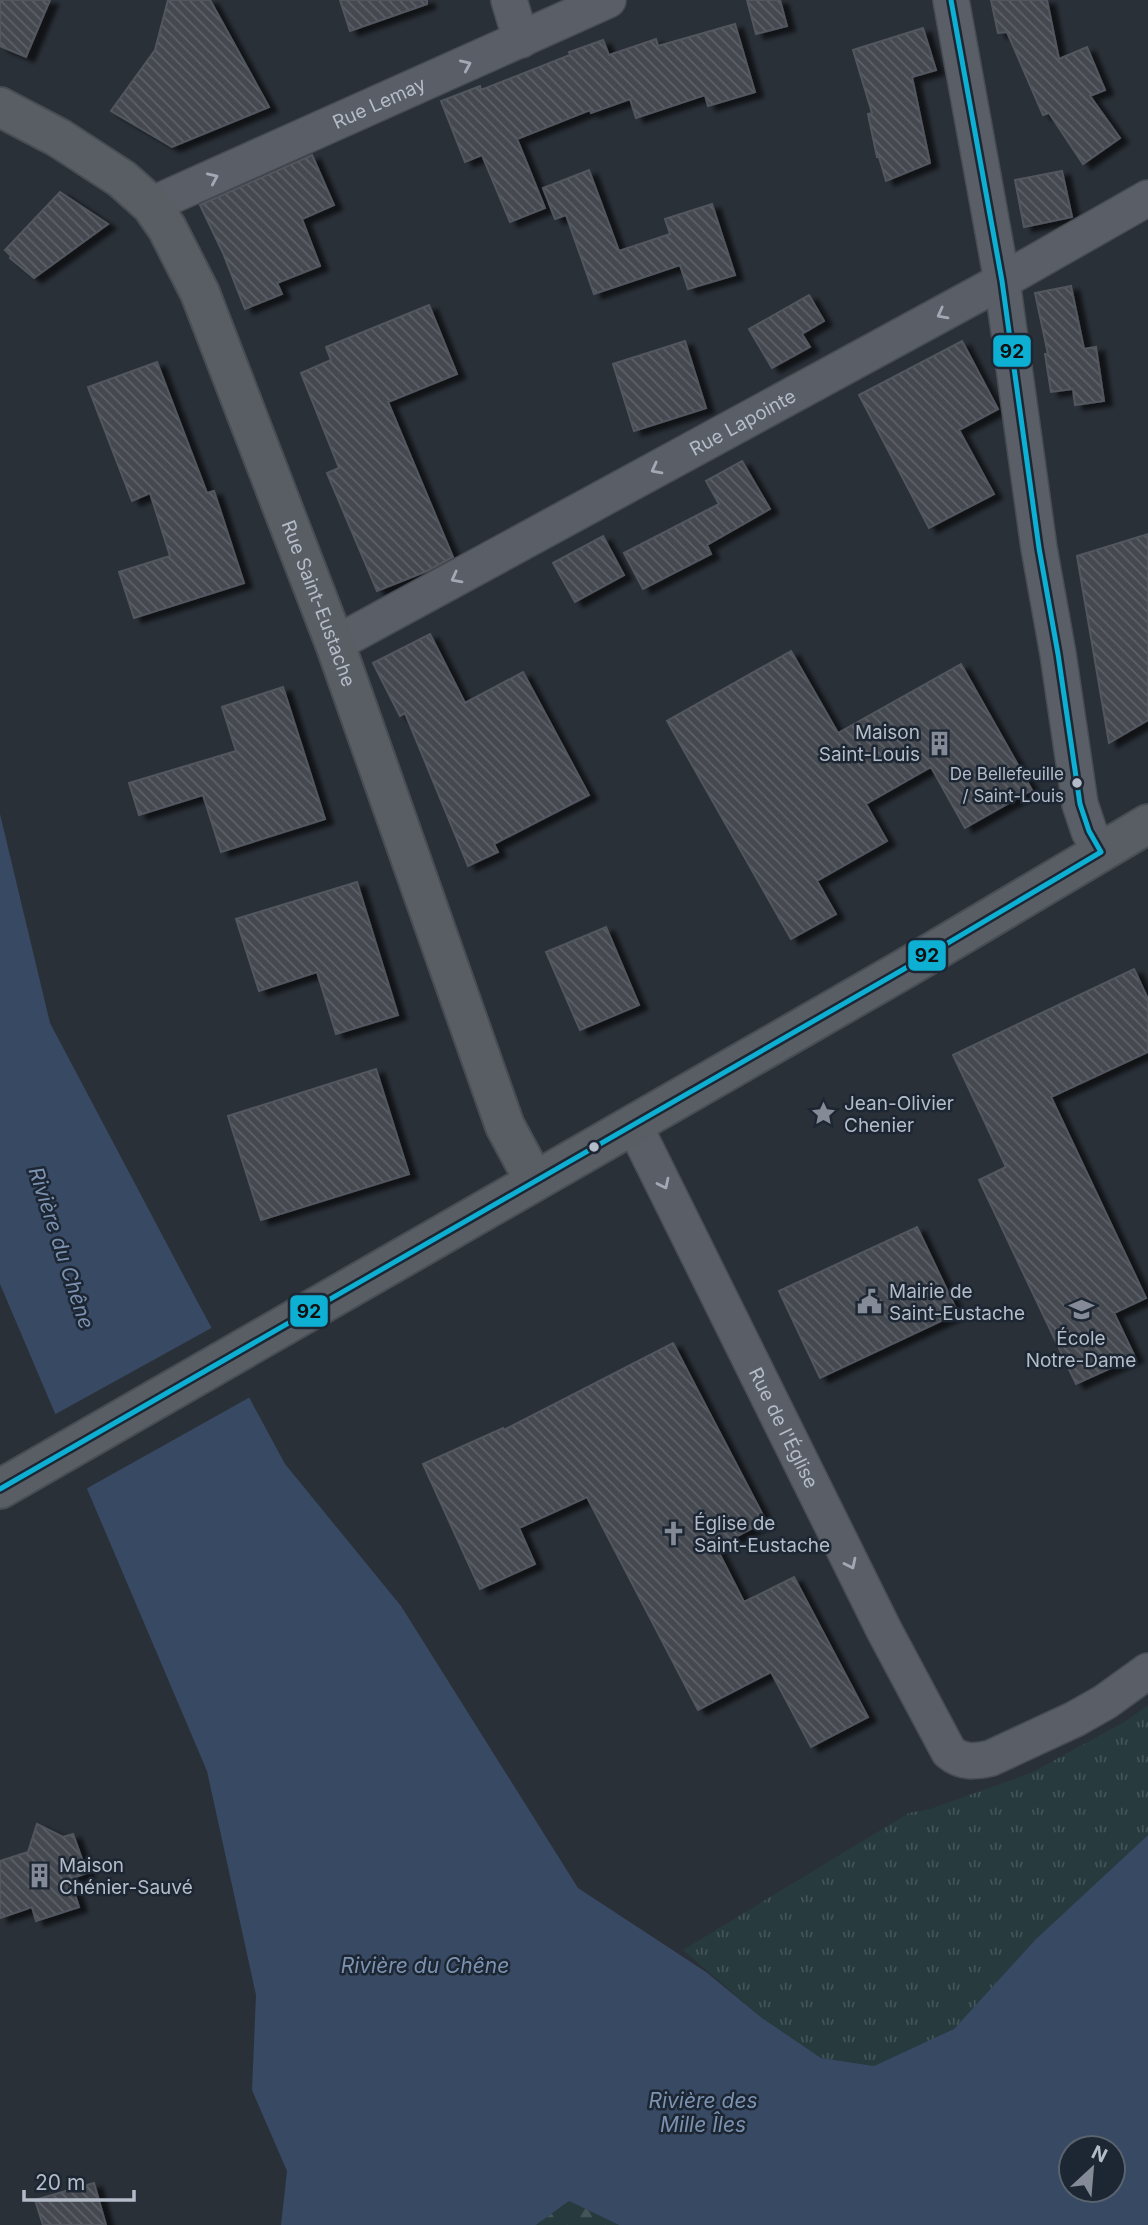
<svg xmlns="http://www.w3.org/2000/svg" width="1148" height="2225" viewBox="0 0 1148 2225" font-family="Inter,sans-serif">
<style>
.forest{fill:url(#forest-firs)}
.park{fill:url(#park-tufts)}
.water{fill:#384963;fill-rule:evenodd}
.pier{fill:#2a3038}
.building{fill:url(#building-back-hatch);stroke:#52575f;stroke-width:2;filter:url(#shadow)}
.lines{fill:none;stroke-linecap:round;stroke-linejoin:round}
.street-casing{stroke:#484c53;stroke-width:38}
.secondary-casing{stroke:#484c53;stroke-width:42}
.street{stroke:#5a5e66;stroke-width:35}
.secondary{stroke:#595d64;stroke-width:38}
.bus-1-casing{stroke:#1d2633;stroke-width:10}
.bus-1{stroke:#0dafd3;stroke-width:5}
.oneway{stroke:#a2a9b5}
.bus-dot{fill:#b4bcc9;stroke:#1d2633;stroke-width:2.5}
.labels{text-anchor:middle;stroke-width:5;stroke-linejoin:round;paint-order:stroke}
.bus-label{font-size:17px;fill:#b4bcc9;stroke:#1d2633;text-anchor:end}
.street-label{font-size:19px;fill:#b4bcc9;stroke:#1d2633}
.poi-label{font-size:19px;fill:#b4bcc9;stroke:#1d2633;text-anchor:start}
.water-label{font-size:21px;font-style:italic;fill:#7c92b1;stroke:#1d2633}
.line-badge{stroke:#1d2633;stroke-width:2.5}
.pale-badge-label{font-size:19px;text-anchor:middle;font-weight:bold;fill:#111}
</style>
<defs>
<pattern id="forest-firs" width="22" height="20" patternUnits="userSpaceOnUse" patternTransform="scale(1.75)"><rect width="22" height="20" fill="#273a3e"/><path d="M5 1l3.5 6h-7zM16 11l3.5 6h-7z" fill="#445559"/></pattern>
<pattern id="park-tufts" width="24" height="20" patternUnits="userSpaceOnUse" patternTransform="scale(1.75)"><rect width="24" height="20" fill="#273a3e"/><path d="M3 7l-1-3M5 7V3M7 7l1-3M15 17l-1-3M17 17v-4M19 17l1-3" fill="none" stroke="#445559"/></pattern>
<pattern id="building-back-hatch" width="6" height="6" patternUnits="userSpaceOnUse" patternTransform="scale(1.75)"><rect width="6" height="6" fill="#444950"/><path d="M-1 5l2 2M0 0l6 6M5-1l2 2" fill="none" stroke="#5d6168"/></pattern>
<filter id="shadow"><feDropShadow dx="8" dy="4.5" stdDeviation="2" flood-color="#0009"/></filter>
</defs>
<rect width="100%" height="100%" fill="#2a3038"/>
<path class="forest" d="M569 2201 619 2225H536Z"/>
<path class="park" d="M1148 1705V1835L1035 1940 954 2030 874 2066 821 2058 762 2018 683 1950 909 1813 930 1809 1031 1773 1126 1721Z"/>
<path class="water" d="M0 814 50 1023 196 1299 285 1464 401 1606 578 1888 706 1972 762 2018 821 2058 874 2066 954 2029 1035 1940 1148 1835V2225H619L569 2201 536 2225H281L287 2171 252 2090 256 1995 207 1771 0 1284ZM1071 2148H1113V2190H1071Z"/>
<path class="pier" d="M215 1326 252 1396 84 1490 52 1416Z"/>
<path class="building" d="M0 0H50L26 57 0 46Z
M168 0H210L269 107 172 147 111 111 155 50Z
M340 0H427V4L350 31Z
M747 0H780L787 26 756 34Z
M991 0H1047L1059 59 1087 47 1105 90 1090 96 1120 138 1083 164 1049 113 1043 115 1007 32 998 33Z
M735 24 755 92 708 106 705 95 636 118 630 99 591 113 590 110 517 139 545 208 510 222 482 155 465 162 441 101 480 86 481 90 570 55 569 52 603 40 609 55 656 39 658 46Z
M923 28 936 70 912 77 930 163 886 181 879 157H877L868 114 872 113 853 50Z
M312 155 334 205 302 219 320 266 277 283 282 294 245 309 223 253 200 205Z
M589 170 619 251 670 234 665 219 712 204 735 275 688 289 680 265 594 294 566 215 555 219 543 188Z
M1062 171 1072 217 1024 227 1015 180Z
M60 192 108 224 34 278 10 258 11 256 5 250Z
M1071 286 1084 349 1096 347 1104 401 1075 405 1073 389 1051 392 1045 354H1048L1035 293Z
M809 295 824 321 802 334 810 347 772 368 749 329Z
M429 305 457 374 388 402 453 557 427 571 377 591 327 473 339 468 301 373 331 360 326 347Z
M685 341 706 408 634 431 613 364Z
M962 341 998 409 959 430 994 494 929 528 859 395Z
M157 362 207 493 214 491 244 583 134 618 119 572 170 556 150 493 132 501 88 387Z
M742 461 770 509 707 545 711 554 643 589 624 553 719 504 706 481Z
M1148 534V720L1109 743 1077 556Z
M603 536 624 575 575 602 553 563Z
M430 634 465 703 523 672 589 795 494 844 498 852 468 866 405 713 400 716 373 663Z
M791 651 838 733 961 664 1032 790 965 828 931 767 866 804 887 841 817 881 836 914 791 939 667 721Z
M283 687 325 819 221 852 203 795 139 815 129 783 236 751 222 707Z
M357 882 398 1015 336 1034 317 972 259 991 236 919Z
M606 927 639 1005 580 1030 546 952Z
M1134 969 1148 999V1052L1051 1097 1146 1298 1114 1313 1135 1357 1076 1384 979 1180 1006 1167 953 1055Z
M376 1069 409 1174 261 1220 228 1116Z
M917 1227 958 1313 820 1378 779 1291Z
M673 1343 766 1521 716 1547 744 1602 794 1577 868 1717 811 1747 771 1672 698 1710 587 1497 519 1528 535 1564 480 1589 423 1464 503 1428 504 1430Z
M37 1824 63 1837 73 1834 87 1873 70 1879 79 1907 36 1921 32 1907 0 1918V1861L28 1852Z
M94 2183 106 2225H43L35 2200Z"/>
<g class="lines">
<defs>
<g id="street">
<path d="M509 0 521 40"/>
<path d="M951 0 1002 281 1039 548 1058 654 1080 804 1089 831 1101 852"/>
<path id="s1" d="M151 205 608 0"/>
<path id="s2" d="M335 644 1002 281 1148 198"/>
<path id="s3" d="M633 1123 884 1630 949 1752C962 1763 975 1762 991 1758L1075 1719 1105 1702 1148 1671"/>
</g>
<g id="secondary">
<path id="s4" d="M0 107 59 138 122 179 151 205 167 228 200 293 335 644 505 1126 534 1180"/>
<path d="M0 1489 904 969 1148 824"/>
</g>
</defs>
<use href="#street" class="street-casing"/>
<use href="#secondary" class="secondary-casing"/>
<use href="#street" class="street"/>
<use href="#secondary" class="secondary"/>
<defs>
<path id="bus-1" d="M0 1489 904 969 1101 852 1089 831 1080 804 1058 654 1039 548 1002 281 951 0"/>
</defs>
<use href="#bus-1" class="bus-1-casing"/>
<use href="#bus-1" class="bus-1"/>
</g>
<defs><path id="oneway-chevron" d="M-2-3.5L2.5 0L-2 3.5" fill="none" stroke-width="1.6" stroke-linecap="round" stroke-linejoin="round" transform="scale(1.75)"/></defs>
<g class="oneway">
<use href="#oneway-chevron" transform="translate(466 65) rotate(-24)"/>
<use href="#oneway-chevron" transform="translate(213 178) rotate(-24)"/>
<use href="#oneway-chevron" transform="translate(942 314) rotate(152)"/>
<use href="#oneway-chevron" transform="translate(656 469) rotate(152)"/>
<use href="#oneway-chevron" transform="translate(456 578) rotate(152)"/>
<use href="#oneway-chevron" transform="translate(664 1184) rotate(64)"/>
<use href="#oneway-chevron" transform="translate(851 1564) rotate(64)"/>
</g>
<defs>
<symbol id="building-bare" viewBox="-9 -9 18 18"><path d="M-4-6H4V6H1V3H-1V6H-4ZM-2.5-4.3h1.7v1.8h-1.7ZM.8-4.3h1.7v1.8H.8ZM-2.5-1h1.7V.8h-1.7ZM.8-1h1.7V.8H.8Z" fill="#848b96" stroke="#1d2633" stroke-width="2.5" paint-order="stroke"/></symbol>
<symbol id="sight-bare" viewBox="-9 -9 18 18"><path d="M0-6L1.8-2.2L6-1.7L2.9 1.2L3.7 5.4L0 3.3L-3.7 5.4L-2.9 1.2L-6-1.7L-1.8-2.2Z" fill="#848b96" stroke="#1d2633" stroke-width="2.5" paint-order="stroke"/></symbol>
<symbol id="civic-bare" viewBox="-9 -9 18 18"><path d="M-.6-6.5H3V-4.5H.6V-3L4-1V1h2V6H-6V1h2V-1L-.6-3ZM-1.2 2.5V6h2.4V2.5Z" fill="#848b96" stroke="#1d2633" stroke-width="2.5" paint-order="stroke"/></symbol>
<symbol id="school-bare" viewBox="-9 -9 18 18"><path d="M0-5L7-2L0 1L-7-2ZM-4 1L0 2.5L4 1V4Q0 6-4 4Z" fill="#848b96" stroke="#1d2633" stroke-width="2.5" paint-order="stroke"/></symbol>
<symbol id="church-bare" viewBox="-9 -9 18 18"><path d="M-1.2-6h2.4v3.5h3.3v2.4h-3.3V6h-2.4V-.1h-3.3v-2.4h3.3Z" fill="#848b96" stroke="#1d2633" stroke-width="2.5" paint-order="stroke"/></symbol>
</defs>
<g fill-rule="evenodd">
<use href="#building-bare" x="922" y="726" width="35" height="35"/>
<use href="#sight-bare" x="806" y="1096" width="35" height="35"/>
<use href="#civic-bare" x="852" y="1284" width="35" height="35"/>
<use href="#school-bare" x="1064" y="1292" width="35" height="35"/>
<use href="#church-bare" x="656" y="1516" width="35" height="35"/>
<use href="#building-bare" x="22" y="1858" width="35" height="35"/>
</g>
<g class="bus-dot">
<circle cx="1077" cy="783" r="6"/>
<circle cx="594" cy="1147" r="6"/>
</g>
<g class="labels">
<g class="bus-label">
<text x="1064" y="780">De Bellefeuille<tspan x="1064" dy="22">/ Saint-Louis</tspan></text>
</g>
<g class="street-label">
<text dy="7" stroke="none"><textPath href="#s1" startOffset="250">Rue Lemay</textPath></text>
<text dy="7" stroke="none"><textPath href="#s2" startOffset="464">Rue Lapointe</textPath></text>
<text dy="7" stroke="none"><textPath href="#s4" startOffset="614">Rue Saint-Eustache</textPath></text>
<text dy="7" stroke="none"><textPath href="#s3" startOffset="340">Rue de l'Église</textPath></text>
</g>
<g class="poi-label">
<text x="920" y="739" text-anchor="end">Maison<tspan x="920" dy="22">Saint-Louis</tspan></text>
<text x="844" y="1110">Jean-Olivier<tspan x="844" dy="22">Chenier</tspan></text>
<text x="889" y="1298">Mairie de<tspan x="889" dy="22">Saint-Eustache</tspan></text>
<text x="1081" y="1345" text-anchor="middle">École<tspan x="1081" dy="22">Notre-Dame</tspan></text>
<text x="694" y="1530">Église de<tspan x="694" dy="22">Saint-Eustache</tspan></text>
<text x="59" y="1872">Maison<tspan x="59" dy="22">Chénier-Sauvé</tspan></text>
</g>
<g class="water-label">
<text transform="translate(61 1248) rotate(72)" y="7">Rivière du Chêne</text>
<text x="425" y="1973">Rivière du Chêne</text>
<text x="703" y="2108">Rivière des<tspan x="703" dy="24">Mille Îles</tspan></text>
</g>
</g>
<g class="line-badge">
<rect x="992" y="334" width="40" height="34" rx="7" fill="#0dafd3"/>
<rect x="907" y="939" width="40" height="33" rx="7" fill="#0dafd3"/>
<rect x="289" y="1294" width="40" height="34" rx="7" fill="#0dafd3"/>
</g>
<g class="pale-badge-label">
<text x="1012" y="358">92</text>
<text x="927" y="962">92</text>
<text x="309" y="1318">92</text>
</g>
<g transform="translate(1092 2169) rotate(26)"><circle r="33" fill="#1d2633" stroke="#59626f" stroke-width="2"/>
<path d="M0-5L12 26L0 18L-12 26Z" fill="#848b96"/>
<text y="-10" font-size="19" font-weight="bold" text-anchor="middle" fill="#b4bcc9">N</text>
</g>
<path d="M24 2190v10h110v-10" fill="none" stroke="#b4bcc9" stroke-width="3.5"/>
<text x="35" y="2190" font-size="21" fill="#b4bcc9" stroke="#1d2633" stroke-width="5" paint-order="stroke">20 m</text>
</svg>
